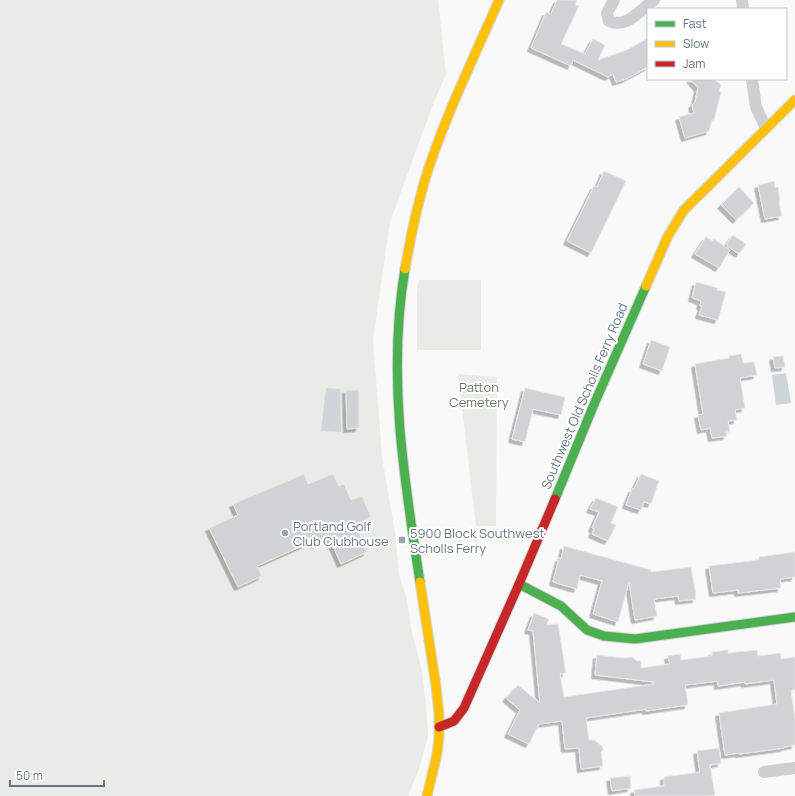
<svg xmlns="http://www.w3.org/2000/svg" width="795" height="796" viewBox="0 0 795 796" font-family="Manrope,sans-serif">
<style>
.green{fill:#e8ebe6}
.water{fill:#ced6d9}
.building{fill:#d0d2d3;stroke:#e8e8e8;filter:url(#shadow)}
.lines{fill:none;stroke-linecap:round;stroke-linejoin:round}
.fast-casing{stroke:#d5d6d7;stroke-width:11}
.slow-casing{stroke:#d5d6d7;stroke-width:11}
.jam-casing{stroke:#d5d6d7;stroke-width:11}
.street{stroke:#cecfd0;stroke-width:12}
.fast{stroke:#4caf50;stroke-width:9}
.slow{stroke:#ffc107;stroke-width:9}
.jam{stroke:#c62828;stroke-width:9}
.poi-dot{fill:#99a4ac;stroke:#fff;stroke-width:1.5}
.labels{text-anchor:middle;stroke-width:4;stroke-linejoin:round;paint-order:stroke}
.park-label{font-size:13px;fill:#687a64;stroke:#fff}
.street-label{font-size:13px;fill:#657683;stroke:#fff}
.poi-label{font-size:13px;fill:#657683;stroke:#fff;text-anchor:start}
</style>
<defs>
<filter id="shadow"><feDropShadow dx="-3.5" dy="3.5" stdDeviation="0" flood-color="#0004"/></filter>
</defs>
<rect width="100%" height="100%" fill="#f9f9f9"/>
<path class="green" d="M0 0H438L446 74 432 107 390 222 373 340 382 457 395 532 399 575 407 599 411 629 421 666 426 703 428 736 419 769 408 796H0Z
M419 280H481V350H417V292Z
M458 374 497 377 496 526H476Z"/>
<path class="water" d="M786 373 791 403 776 405 772 375Z
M326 388 340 389 341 432 321 431Z"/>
<path class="building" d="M557 0H577L575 5 579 6 561 44 585 54 593 39 605 45 598 60 629 49 648 38V67L626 79 616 82 613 74 608 77 573 60 571 66 531 48 546 12 551 14Z
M690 79H714L721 85 719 91 721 92 714 120H712L709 131 685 138 679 117 694 113 692 105 695 102 698 88Z
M604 171 626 181 591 253 567 241 594 186 597 187Z
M774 181 775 188 778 187 780 201 779 202 782 216 765 219 758 185Z
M739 187 754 203 736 220 721 205Z
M733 235 746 244 739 254 726 245Z
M706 237 713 241 714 239 730 250 719 268 695 254Z
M696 282 718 288 717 290 726 292 718 320 699 315 702 306H700L701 301 692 298Z
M651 340 670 347 662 371 643 364Z
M741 354 743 363 754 362 757 375 740 378 745 408 735 410 737 420 728 421 730 432H726L727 436 712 438 710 428 701 430 698 415 703 414 695 364 729 358V356Z
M783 356 785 367 775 368 773 357Z
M525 388 565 397 561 415 533 409 525 442 512 439Z
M346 390H359V428L347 429Z
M304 474 308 484 333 474 339 486 344 484 351 500 362 496 371 517 355 525 367 552 341 564 330 539 314 545 313 541 257 566 262 576 238 587 209 528 238 515 233 504Z
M641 474 659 481 651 504 644 502 641 510 626 505 632 489H634Z
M596 498 618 507 611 523 616 525 608 541 592 534 594 529 592 528 599 512 590 509Z
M564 546 651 570V572L691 567 696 595H695L696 599 679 601 678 596 654 599 657 616 635 620 629 582 618 622 593 614 602 581 580 575 577 589 553 582 559 558 561 559Z
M795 552V577L780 579 781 588 738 593V590L713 593 709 566 759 560V557Z
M534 613 549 619 547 625 558 624 566 673 560 674 564 697 654 684V682L595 675 597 655 624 658 632 657 637 661H641V668L670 664 668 656 680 654 681 660 712 656V652L728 650V653L757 650 758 656 780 653 781 659 795 657V690H791L795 719V745L784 747V748L739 754V753L725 755 719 713 777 704 774 680 745 684V682L718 686V681L685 685 688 705 646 711V709L586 718 589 740H594L602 746 603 750 601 752 603 766 581 769 579 748 565 749 562 721 539 724 529 744 508 734 520 710 506 698 518 685 540 703 533 631 528 630Z
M719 748 721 763 710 765 715 795 706 796H635L634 790 664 786V777L700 772 697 751Z
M630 776 631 788 612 791 610 778Z"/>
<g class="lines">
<defs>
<path id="fast" d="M405 269C387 374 404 479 420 582
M555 499 595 402 646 286
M519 584 561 606 587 630 604 636 635 639 795 617"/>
<path id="slow" d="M405 269C410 240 416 211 424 183 443 120 473 60 499 0
M646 286 668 236 684 210 795 100
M420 582 436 686 439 714V737L437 754 427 796"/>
<path id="jam" d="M439 727 454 721 464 708 519 584 555 499"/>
</defs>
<use href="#fast" class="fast-casing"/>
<use href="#slow" class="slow-casing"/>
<use href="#jam" class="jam-casing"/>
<path class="street" d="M614 0 607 13 609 21C627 29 640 10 654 0
M742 0 743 9
M752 79 756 107 766 128
M764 772 795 768"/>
<use href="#fast" class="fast"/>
<use href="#slow" class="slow"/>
<use href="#jam" class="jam"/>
</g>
<g class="poi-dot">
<circle cx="285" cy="533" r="4"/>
<rect x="398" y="536" width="8" height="8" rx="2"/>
</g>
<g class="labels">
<g class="park-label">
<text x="479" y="392">Patton<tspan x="479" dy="15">Cemetery</tspan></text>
</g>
<g class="street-label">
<text transform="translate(584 396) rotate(-67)" y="5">Southwest Old Scholls Ferry Road</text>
</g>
<g class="poi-label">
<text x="293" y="531">Portland Golf<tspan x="293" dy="15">Club Clubhouse</tspan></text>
<text x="410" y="538">5900 Block Southwest<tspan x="410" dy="15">Scholls Ferry</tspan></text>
</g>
</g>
<rect x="647" y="8" width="140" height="72" fill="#ffffff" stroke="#c1c8cd"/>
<rect x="655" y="21" width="20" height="6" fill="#4caf50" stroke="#c1c8cd"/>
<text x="683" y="28" font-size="12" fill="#657683">Fast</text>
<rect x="655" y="41" width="20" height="6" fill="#ffc107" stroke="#c1c8cd"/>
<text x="683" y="48" font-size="12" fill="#657683">Slow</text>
<rect x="655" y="61" width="20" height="6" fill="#c62828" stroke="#c1c8cd"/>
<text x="683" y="68" font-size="12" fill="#657683">Jam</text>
<path d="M10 780v6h94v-6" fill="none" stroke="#657683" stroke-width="2"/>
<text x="16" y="780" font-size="12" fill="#657683" stroke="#ffffff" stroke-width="3" paint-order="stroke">50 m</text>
</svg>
